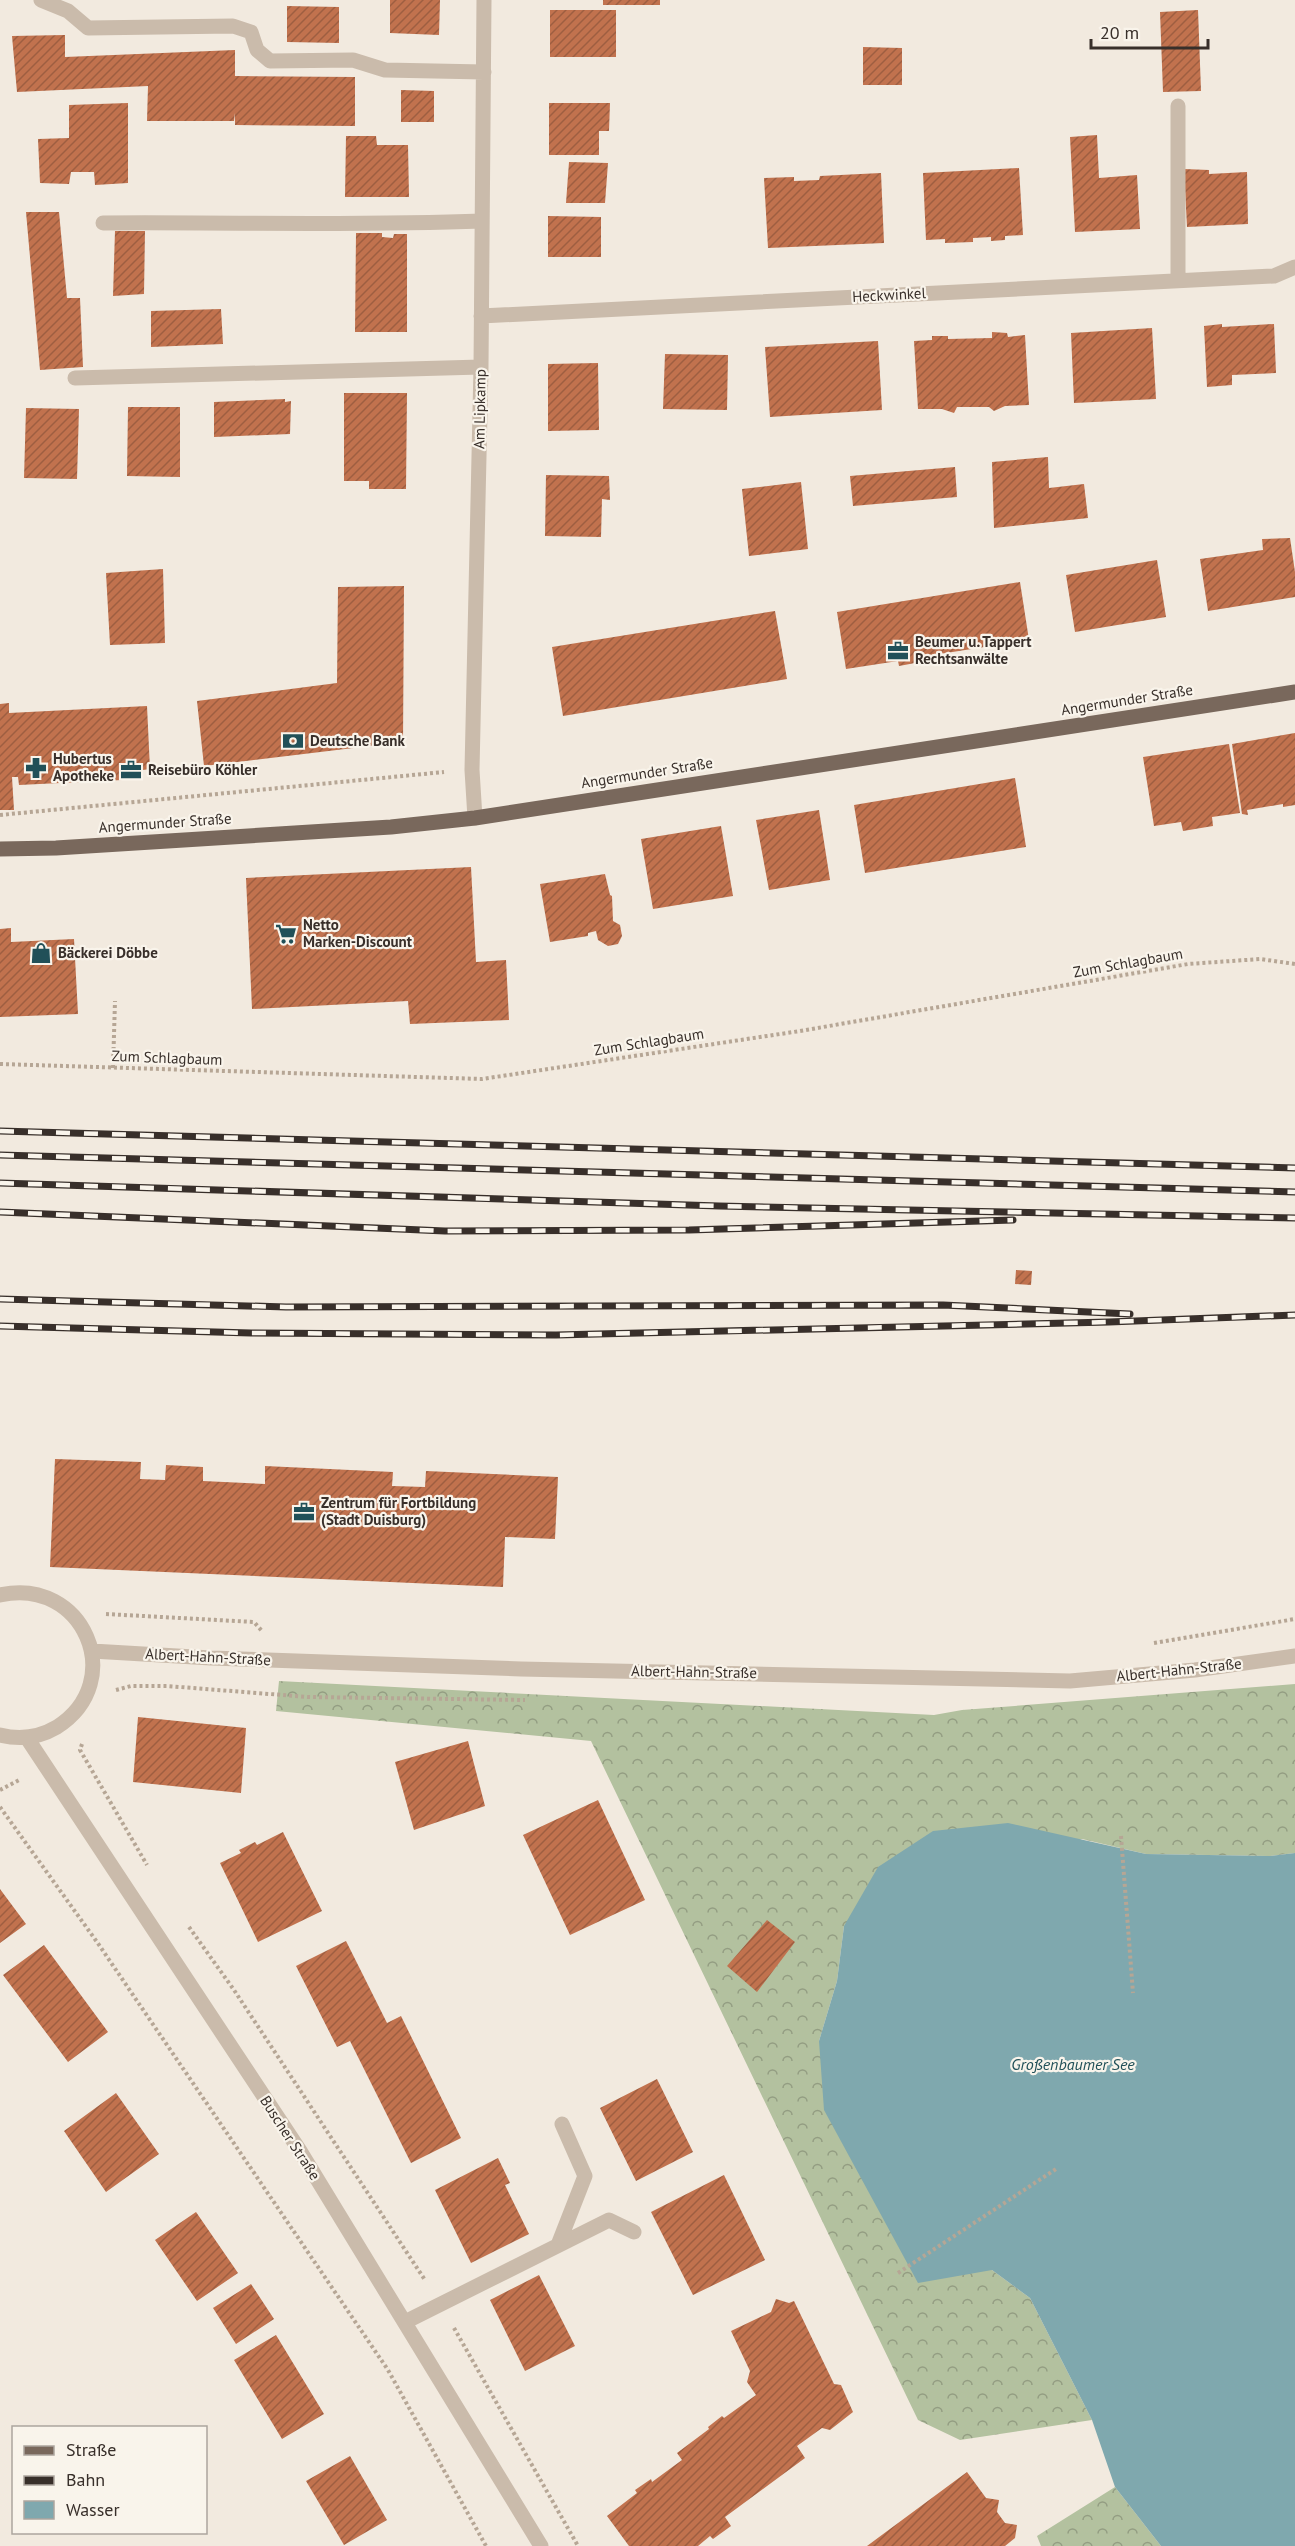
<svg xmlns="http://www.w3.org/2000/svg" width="1295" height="2546" viewBox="0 0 1295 2546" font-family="'PT Sans',sans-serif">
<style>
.forest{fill:url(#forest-crowns)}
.water{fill:#7fa8ae}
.building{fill:url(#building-hatch)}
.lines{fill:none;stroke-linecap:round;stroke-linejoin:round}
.path{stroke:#b6a695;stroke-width:4;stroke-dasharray:3 3;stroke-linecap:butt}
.minor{stroke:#cabbab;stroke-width:15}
.major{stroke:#79685c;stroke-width:15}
.rail-casing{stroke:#382f2a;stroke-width:7}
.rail{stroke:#f9f4eb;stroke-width:4.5;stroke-dasharray:14;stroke-linecap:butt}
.labels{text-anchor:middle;stroke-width:4.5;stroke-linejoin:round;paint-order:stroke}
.street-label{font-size:15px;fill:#382f2a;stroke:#f9f4eb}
.poi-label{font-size:15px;font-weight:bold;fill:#382f2a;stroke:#f9f4eb;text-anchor:start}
.water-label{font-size:16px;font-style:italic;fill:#215058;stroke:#f9f4eb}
</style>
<defs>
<pattern id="forest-crowns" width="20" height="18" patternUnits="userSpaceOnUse" patternTransform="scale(1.5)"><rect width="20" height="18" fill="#b3c19f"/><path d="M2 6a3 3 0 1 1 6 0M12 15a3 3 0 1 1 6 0" fill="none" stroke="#939d82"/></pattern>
<pattern id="building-hatch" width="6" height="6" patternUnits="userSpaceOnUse" patternTransform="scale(1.5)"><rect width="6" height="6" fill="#c1724e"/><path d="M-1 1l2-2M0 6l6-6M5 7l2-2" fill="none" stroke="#9e5e41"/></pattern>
</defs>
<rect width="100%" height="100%" fill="#f2eadf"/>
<path class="forest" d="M279 1681 934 1715 962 1710 1295 1684V1853L1270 1856 1146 1854 1082 1839 844 1926 837 1981 819 2041 992 2270 1030 2298 1092 2420 960 2440 918 2420 591 1741 276 1711Z
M1115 2487 1161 2546H1041L1037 2536Z"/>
<path class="water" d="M1008 1823 1146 1854 1270 1856 1295 1853V2546H1161L1115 2487 1092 2420 1030 2298 992 2270 918 2283 824 2110 819 2041 837 1981 844 1926 878 1867 933 1831Z"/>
<path class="building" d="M390 0H440L439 35 390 33Z
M603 0H660V5H603Z
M287 6 339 7V43L287 42Z
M550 10H616V57H550Z
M1198 10 1201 91 1163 92 1160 12Z
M65 35V57L235 50V76L355 77V126L235 125V113L234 121H147L148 86 17 92 12 36Z
M863 47 902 48V85H863Z
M401 90 434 91V122H401Z
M128 103V183L95 185 94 172H71L69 184 40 183 38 139 69 138V105Z
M549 103H610L609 131H599V155H549Z
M1097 135 1099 178 1137 175 1140 229 1075 232 1070 137Z
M346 136H376L377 145H408L409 197H345Z
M569 162 608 163 605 203H566Z
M1019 168 1023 235 1005 236V240L991 241V237L973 238V242L945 243V239L926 240 923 173Z
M1184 169 1209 170V174L1247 172 1248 224 1187 227Z
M881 173 884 243 768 248 764 178 794 177V181L819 180 820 176Z
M26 212H59L67 298H80L83 367 40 370Z
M548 216 601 217V257H548Z
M115 231H145L144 294 113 296Z
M356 233H382V237L393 238 394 234H407V332H355Z
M221 309 223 344 151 347V311Z
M1222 324V327L1274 324 1276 373 1232 375V385L1207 387 1204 326Z
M1152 328 1156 399 1074 403 1071 333Z
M992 332 1007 333 1008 337 1025 335 1029 405 1005 406 994 411 989 407H957L954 413 942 409H918L914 341 932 340V336H948V339L992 338Z
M878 341 882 410 770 417 765 347Z
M665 354 728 355 727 410 663 409Z
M598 363 599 430 548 431V364Z
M344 393H407L406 489H369V481H344Z
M285 399V402L291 401 290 434 214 437V402Z
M128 407H180V477L127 476Z
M26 408 79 409 77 479 24 478Z
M1048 457 1049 488 1084 484 1088 518 994 528 992 462Z
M955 467 957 497 853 506 850 476Z
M546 475 609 476 610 500 602 499 601 537 545 536Z
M801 482 808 549 749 556 742 489Z
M1290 538 1295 572V597L1208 611 1200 559 1263 550 1262 539Z
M1157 560 1166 617 1075 632 1066 575Z
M163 569 165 643 110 645 106 573Z
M1020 582 1029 640 914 658 915 663 899 666 898 661 846 669 837 612Z
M404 586 403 742 204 766 197 701 337 683 338 587Z
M775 611 787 679 563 716 552 647Z
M9 703V713L147 706 150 769 143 770V779L19 785 18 777H12L14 810H0V704Z
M1295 733V805L1283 807V804L1247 810 1248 815 1242 814 1232 744Z
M1229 744 1240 813 1212 817 1213 826 1183 831 1181 822 1154 826 1143 757Z
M1015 778 1026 847 865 873 854 805Z
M819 810 830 880 769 890 756 820Z
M721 826 733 896 653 909 641 839Z
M471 867 476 962 506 960 509 1020 410 1024 408 1001 252 1009 246 878Z
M605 874 610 895 612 896 613 921 620 925 622 936 618 944 608 946 598 940 596 931 588 933V936L550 942 540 884Z
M11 928V942L74 939 78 1014 0 1017V929Z
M1016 1270 1032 1271 1031 1285 1015 1284Z
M55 1459 141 1462 140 1479 165 1480 166 1465 203 1467V1481L265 1484V1466L393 1472 392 1486 425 1487 426 1471 558 1477 555 1539 505 1537 503 1587 50 1567Z
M138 1717 246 1728 241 1793 133 1782Z
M468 1741 485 1806 414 1830 395 1762Z
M598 1800 645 1900 570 1935 523 1835Z
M283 1832 322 1911 258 1942 220 1863 241 1853 239 1850 255 1842 257 1845Z
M0 1889 26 1924 0 1943Z
M767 1920 795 1942 757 1992 727 1966Z
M346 1941 387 2023 401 2016 461 2138 411 2163 350 2041 337 2047 296 1966Z
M44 1945 108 2032 68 2062 3 1975Z
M657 2079 693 2152 636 2181 600 2108Z
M116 2093 159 2154 106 2192 64 2131Z
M498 2158 510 2183 505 2185 529 2234 471 2263 435 2190Z
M724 2175 765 2260 693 2295 651 2212Z
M196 2212 238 2273 197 2301 155 2240Z
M539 2275 575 2346 525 2371 490 2300Z
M251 2284 274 2319 236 2344 213 2308Z
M776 2299 789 2303 794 2301 834 2384 841 2385 853 2412 830 2430 822 2428 797 2446 805 2458 725 2517 731 2526 713 2539 710 2536 698 2546H629L607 2516 637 2493 635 2490 651 2479 652 2482 682 2460 677 2453 709 2429 708 2427 722 2416 724 2418 756 2395 747 2382 750 2371 731 2331 771 2312Z
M276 2335 324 2414 282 2439 234 2360Z
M350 2456 387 2520 344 2545 306 2481Z
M967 2472 986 2498 999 2500 997 2512 1005 2523 1017 2525 1015 2538 1005 2546H867Z"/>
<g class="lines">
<path class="path" d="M0 815 444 772
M0 1064 482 1079 800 1031 1188 964 1260 959 1295 964
M113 1068 115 1001
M106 1614 254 1622 262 1631
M1154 1643 1295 1619
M116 1690 131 1686H167L308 1697 525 1700
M82 1744 80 1750 147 1865
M0 1790 21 1779
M0 1807 97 1942 388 2370 486 2546
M1121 1836 1133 1993
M189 1927 234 1990 425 2280
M898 2273 1056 2169
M454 2328 578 2546"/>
<path class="minor" d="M41 0 68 11 88 28 233 26 251 32 257 50 270 61 353 60 385 70 484 72
M103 223C229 222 356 226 482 221
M1178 280V106
M481 316 1274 276 1295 267
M75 378 481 367
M475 818 472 770 481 367 484 0
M0 1595C83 1576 129 1681 57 1727 40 1737 20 1740 0 1735
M92 1651 211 1658 521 1669 1070 1681 1195 1670 1295 1656
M27 1738 300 2151 541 2546
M558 2245 585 2176 562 2124
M405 2322 609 2220 634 2232"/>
<path class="major" d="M0 849 56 848 391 827 475 818 1295 692"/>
<defs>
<path id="rail" d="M0 1131 1295 1168
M0 1155 1295 1192
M0 1183 719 1206 1295 1218
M0 1212 445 1231 689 1230 1013 1220
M0 1299 286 1307 943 1305 1130 1314
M0 1326 251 1333 556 1335 1109 1322 1295 1315"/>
</defs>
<use href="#rail" class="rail-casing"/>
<use href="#rail" class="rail"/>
</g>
<defs>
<symbol id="office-bare" viewBox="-9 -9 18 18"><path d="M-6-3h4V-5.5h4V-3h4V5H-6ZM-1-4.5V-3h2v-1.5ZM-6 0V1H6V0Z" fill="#215058" stroke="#f9f4eb" stroke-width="2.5" paint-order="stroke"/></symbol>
<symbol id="bank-bare" viewBox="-9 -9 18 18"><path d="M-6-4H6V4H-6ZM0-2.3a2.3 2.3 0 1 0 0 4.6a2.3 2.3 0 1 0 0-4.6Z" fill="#215058" stroke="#f9f4eb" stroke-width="2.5" paint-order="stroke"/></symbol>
<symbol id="pharmacy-bare" viewBox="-9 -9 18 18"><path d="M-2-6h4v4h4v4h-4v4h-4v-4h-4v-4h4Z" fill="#215058" stroke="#f9f4eb" stroke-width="2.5" paint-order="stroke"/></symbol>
<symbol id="supermarket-bare" viewBox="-9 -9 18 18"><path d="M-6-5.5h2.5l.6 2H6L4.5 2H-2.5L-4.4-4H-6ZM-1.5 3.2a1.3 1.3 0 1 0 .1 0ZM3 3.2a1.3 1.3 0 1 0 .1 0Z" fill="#215058" stroke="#f9f4eb" stroke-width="2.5" paint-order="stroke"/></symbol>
<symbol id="shop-bare" viewBox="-9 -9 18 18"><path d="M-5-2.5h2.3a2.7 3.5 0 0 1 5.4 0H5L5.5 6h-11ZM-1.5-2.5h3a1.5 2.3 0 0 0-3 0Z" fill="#215058" stroke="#f9f4eb" stroke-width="2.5" paint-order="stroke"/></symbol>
</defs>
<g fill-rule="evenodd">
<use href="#office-bare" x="883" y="636" width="30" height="30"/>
<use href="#bank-bare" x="278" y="726" width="30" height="30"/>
<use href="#pharmacy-bare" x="21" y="753" width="30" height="30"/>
<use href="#office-bare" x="116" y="755" width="30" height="30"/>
<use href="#supermarket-bare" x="271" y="919" width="30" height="30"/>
<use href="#shop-bare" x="26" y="938" width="30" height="30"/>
<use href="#office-bare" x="289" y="1497" width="30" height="30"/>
</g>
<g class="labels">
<g class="street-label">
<text transform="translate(889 295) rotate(-3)" y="5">Heckwinkel</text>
<text transform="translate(480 409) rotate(-89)" y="5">Am Lipkamp</text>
<text transform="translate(1127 700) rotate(-9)" y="5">Angermunder Straße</text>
<text transform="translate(647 773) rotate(-9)" y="5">Angermunder Straße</text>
<text transform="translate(165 823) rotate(-4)" y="5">Angermunder Straße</text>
<text transform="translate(1128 963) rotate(-10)" y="5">Zum Schlagbaum</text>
<text transform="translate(649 1042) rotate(-9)" y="5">Zum Schlagbaum</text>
<text transform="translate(167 1058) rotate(2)" y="5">Zum Schlagbaum</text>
<text transform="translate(208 1657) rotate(3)" y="5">Albert-Hahn-Straße</text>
<text transform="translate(1179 1670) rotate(-6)" y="5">Albert-Hahn-Straße</text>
<text transform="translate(694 1672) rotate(1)" y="5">Albert-Hahn-Straße</text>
<text transform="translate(290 2138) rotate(57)" y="5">Buscher Straße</text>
</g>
<g class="poi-label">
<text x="915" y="647">Beumer u. Tappert<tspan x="915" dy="17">Rechtsanwälte</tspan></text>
<text x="310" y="746">Deutsche Bank</text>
<text x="53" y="764">Hubertus<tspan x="53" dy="17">Apotheke</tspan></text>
<text x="148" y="775">Reisebüro Köhler</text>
<text x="303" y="930">Netto<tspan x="303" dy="17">Marken-Discount</tspan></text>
<text x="58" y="958">Bäckerei Döbbe</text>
<text x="321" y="1508">Zentrum für Fortbildung<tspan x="321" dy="17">(Stadt Duisburg)</tspan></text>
</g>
<g class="water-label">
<text x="1073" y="2070">Großenbaumer See</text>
</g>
</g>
<rect x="12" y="2426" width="195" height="108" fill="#f9f4eb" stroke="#aca59e" stroke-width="1.5"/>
<rect x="24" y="2446" width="30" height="9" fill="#79685c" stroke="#aca59e" stroke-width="1.5"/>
<text x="66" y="2456" font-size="18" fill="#382f2a">Straße</text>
<rect x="24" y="2476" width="30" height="9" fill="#382f2a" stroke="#aca59e" stroke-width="1.5"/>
<text x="66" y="2486" font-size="18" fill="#382f2a">Bahn</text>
<rect x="24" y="2501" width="30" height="18" fill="#7fa8ae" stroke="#aca59e" stroke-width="1.5"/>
<text x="66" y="2516" font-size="18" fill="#382f2a">Wasser</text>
<path d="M1091 39v9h117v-9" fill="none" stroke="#382f2a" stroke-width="3"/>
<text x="1100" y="39" font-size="18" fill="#382f2a" stroke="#f9f4eb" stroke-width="4.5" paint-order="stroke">20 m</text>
</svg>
